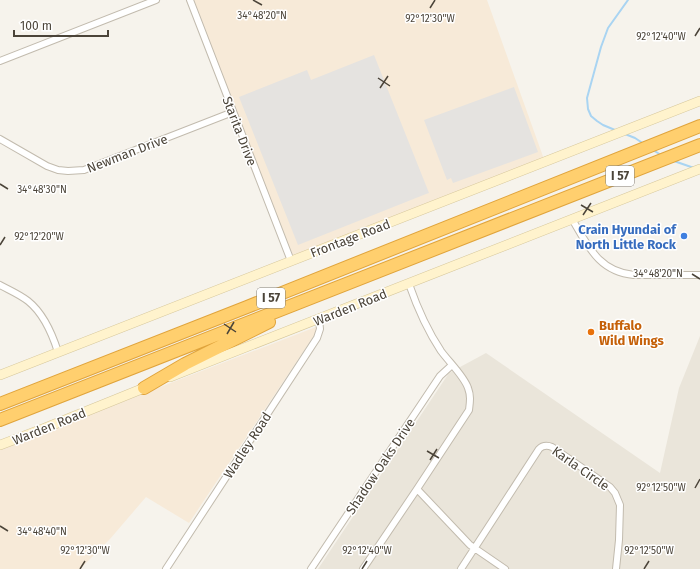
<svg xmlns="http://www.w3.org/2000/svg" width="700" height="569" viewBox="0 0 700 569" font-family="'Fira Sans',sans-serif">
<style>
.residential{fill:#eae5da}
.commercial{fill:#f7ead8}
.parking{fill:#e5e3e0}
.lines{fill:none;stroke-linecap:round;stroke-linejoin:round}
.stream{stroke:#a9d4f2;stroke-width:2}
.minor-casing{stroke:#c2bbae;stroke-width:8}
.secondary-casing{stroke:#d6c79b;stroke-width:10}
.motorway-casing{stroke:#e0a43c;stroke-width:14}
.minor{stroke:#fff;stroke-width:6}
.secondary{stroke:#fff3cd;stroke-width:9}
.motorway{stroke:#ffcf6e;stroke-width:12}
.ticks{fill:none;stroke:#4b4439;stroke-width:1.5}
.shop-dot{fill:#3f7fe0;stroke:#fff;stroke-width:1.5}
.food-dot{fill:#e8710a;stroke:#fff;stroke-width:1.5}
.labels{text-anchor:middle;stroke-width:3;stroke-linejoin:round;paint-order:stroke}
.shield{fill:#fff;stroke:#817c74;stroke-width:1}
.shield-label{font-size:12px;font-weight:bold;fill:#4b4439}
.street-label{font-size:13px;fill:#4b4439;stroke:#fff}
.shop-label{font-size:13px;font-weight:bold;fill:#366cbe;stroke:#fff;text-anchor:end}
.food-label{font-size:13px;font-weight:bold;fill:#c56008;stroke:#fff;text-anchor:start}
.ticks-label{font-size:10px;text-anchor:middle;fill:#4b4439;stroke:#fff;stroke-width:3;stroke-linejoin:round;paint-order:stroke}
</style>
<rect width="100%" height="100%" fill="#f6f3ec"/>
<path class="residential" d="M700 336V569H318L449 373 486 353 660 473 679 388Z"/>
<path class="commercial" d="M190 0H487L545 162 291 261Z
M321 325 189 523 146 497 110 539 80 569H0V449Z"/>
<path class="parking" d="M374 55 429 193 426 194 298 245 239 97 307 70 311 80Z
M514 87 538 152 453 183 451 178 447 180 424 120Z"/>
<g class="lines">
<path class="stream" d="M615 130 603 125 597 121 591 116 588 109 587 98 601 47 608 28 628 0
M625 134 635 138 644 144
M653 150 661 155
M674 161 694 168"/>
<defs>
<path id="minor" d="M190 0 291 261
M0 61 156 0
M0 139 47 166 58 170 68 171 84 170 233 112
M572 219C588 246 599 272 634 275H700
M0 285C9 290 19 294 28 301 43 313 52 333 58 352
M417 489 470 545 505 569
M166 569 317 338 320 329 319 319
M311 569 440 376 452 365
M363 569 417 489 469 410C470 402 471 396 468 388 464 376 449 362 441 351 427 330 417 307 409 284
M461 569 539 449C543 445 547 445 552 447L610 487 615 493 620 505 619 540 616 569"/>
<path id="secondary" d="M0 375 700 101
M170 377 700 169
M0 445 45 428 149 386"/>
<path id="motorway" d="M144 388 185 364 269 322
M0 404 247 307 700 126
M0 420 700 145"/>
</defs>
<use href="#minor" class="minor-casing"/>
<use href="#secondary" class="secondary-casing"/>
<use href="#motorway" class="motorway-casing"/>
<use href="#minor" class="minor"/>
<use href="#secondary" class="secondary"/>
<use href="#motorway" class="motorway"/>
</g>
<path class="ticks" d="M253 0 262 5M430 8 435 0M695 36 700 28M378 78 390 86M380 88 388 76M0 184 8 189M581 205 593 212M583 215 591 203M0 245 5 237M692 274 700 279M224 324 236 332M227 334 234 322M427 451 439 458M430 460 437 449M695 488 700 479M0 526 8 531M80 569 85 561M362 569 367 561M644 569 649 561"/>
<circle class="shop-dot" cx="684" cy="236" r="4"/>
<circle class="food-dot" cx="591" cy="332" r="4"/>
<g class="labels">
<g class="shield">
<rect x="606" y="166" width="28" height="20" rx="3"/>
<rect x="257" y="288" width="28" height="20" rx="3"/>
</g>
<g class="shield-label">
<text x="620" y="180">I 57</text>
<text x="271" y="302">I 57</text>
</g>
<g class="street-label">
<text transform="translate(240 131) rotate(69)" y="5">Starita Drive</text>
<text transform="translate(127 153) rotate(-21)" y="5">Newman Drive</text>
<text transform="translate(350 238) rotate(-21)" y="5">Frontage Road</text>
<text transform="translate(350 307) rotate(-22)" y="5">Warden Road</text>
<text transform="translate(49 426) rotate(-22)" y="5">Warden Road</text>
<text transform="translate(247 445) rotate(-57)" y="5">Wadley Road</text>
<text transform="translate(380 466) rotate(-56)" y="5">Shadow Oaks Drive</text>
<text transform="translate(581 468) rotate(35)" y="5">Karla Circle</text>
</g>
<g class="shop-label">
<text x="676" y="234">Crain Hyundai of<tspan x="676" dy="15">North Little Rock</tspan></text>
</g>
<g class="food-label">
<text x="599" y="330">Buffalo<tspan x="599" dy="15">Wild Wings</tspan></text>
</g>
</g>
<g class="ticks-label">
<text x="262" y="19">34°48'20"N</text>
<text x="430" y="22">92°12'30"W</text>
<text x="661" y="40">92°12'40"W</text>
<text x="42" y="193">34°48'30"N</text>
<text x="39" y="240">92°12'20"W</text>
<text x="658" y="277">34°48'20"N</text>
<text x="661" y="491">92°12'50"W</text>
<text x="42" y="535">34°48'40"N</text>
<text x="85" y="554">92°12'30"W</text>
<text x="367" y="554">92°12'40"W</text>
<text x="649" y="554">92°12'50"W</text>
</g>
<path d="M14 30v6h94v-6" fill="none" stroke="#4b4439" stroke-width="2"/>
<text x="20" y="30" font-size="12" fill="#4b4439" stroke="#ffffff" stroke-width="3" paint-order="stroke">100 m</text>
</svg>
